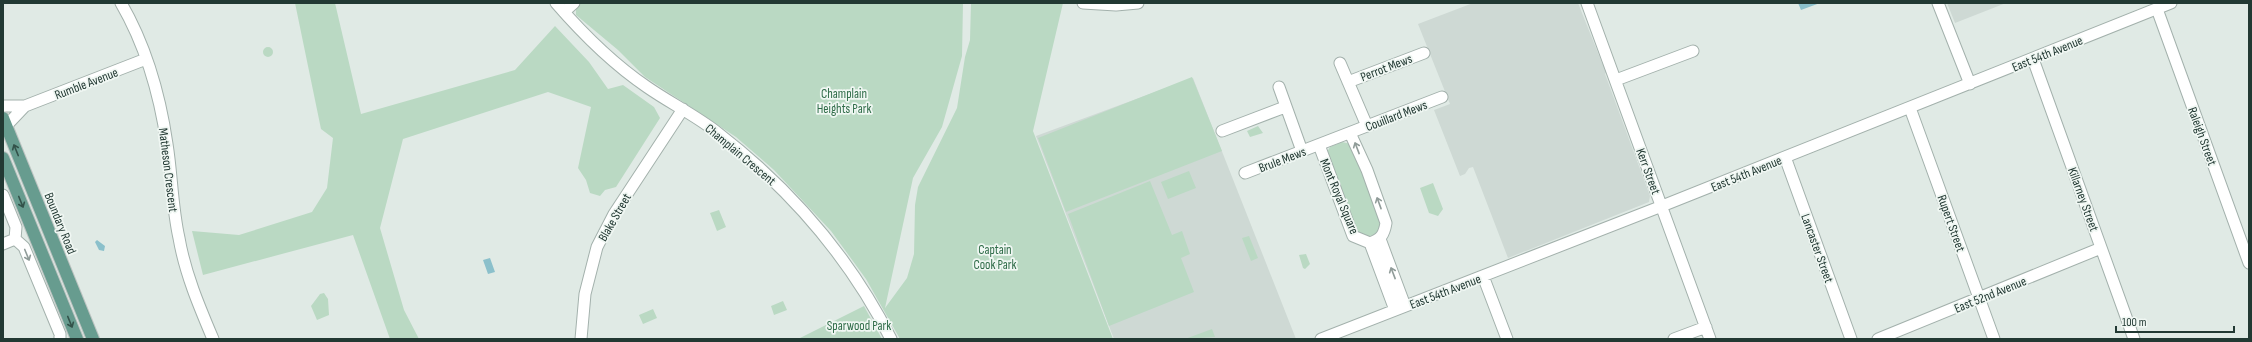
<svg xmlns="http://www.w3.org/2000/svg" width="2252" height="342" viewBox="0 0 2252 342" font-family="'Sofia Sans Condensed',sans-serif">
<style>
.built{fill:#ced9d4}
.green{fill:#bad9c3}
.water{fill:#8bc0cb}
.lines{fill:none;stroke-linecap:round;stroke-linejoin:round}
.minor-casing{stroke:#a3b1ac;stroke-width:13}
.major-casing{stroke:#bdc4c2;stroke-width:14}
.minor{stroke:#fff;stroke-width:11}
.major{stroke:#679c8f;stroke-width:12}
.oneway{stroke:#909c99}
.oneway2{stroke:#33524a}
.labels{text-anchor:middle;stroke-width:3.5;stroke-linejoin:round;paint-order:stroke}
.street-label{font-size:13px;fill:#223933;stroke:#f0f7f3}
.park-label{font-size:13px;fill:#2f6c48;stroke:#f0f7f3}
</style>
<rect width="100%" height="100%" fill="#e0eae5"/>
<path class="built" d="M1473 3H1578L1602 63 1607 71 1605 74 1650 196 1649 202 1508 258 1473 167 1469 168 1465 174 1460 176 1434 110 1450 104 1418 24Z
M1947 3H2006L1955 23Z
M1193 78 1296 339H1114L1036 136Z"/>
<path class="green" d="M295 3H335L361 114 515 70 555 26 589 62 608 89 623 85 654 107 660 118 616 187 605 190 600 196 590 193 586 180 578 168 591 107 548 92 403 139 380 228 404 310 419 339H390L353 235 203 275 192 231 239 235 312 212 327 188 333 138 321 129Z
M581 3H963L962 56 942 127 913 178 885 308 907 278 914 254 915 205 918 187 957 108 965 57 970 40 971 3H1063L1033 131 1113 339H900L866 279 831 231 774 170 736 137 645 77 618 50 576 15V9Z
M263 52a5 5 0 1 1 10 0a5 5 0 1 1-10 0Z
M1192 77 1222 151 1066 212 1038 138Z
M1258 126 1263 133 1250 137 1247 131Z
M1342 142 1351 144 1382 221C1380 237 1371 238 1358 234L1327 152 1330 147Z
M1189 171 1196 188 1168 199 1161 182Z
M1150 181 1172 235 1182 231 1190 254 1181 258 1194 292 1109 326 1068 214Z
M1433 183 1443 209 1438 216 1429 213 1420 188Z
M719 210 726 227 717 231 710 213Z
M1249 236 1258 258 1251 261 1242 238Z
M1306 254 1310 264 1305 269 1303 268 1299 255Z
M324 293 328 299 329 315 317 320 311 306 320 294Z
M783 301 787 310 774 315 771 306Z
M864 306 882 339H798Z
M653 309 657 318 643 324 639 315Z
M1212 329 1215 337 1185 339Z"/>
<path class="water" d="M1798 3H1820L1801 10Z
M97 240 105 246 104 251 99 250 95 242Z
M490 258 495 272 488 274 483 260Z"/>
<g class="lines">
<defs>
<path id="minor" d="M121 3C146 46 160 96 167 144 172 175 172 207 179 238 185 273 199 306 213 339
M556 3C582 33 613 64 647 87 670 103 695 115 718 133 789 188 850 258 891 339
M1083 3 1116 5 1138 3
M1587 3 1710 339
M1938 3 1970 84
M2157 9 2249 263
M564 12 574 3
M2033 59 2134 339
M1340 63 1367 126
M1616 80 1693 51
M1348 82 1424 53
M1279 87 1302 151
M3 106H25L146 59
M1910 108 1994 339
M6 126 25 106
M1222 131 1285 107
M1319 145 1353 236 1370 243C1381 239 1384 235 1386 223L1367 170 1350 133
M1785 157 1851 339
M1245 173 1442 97
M3 195 16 227 15 239 24 247 60 334V339
M1380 239 1405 306
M1370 243 1395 310
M3 244 15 239
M1483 276 1507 339
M581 339 585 294 597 247 614 214 683 109
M1321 339 1662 206 2171 3
M1674 339 1706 327
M1878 339 2101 248"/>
<path id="major" d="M3 118 93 339
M3 158 77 339"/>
</defs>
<use href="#minor" class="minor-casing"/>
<use href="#major" class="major-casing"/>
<use href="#minor" class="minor"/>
<use href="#major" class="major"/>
</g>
<defs><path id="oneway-shaft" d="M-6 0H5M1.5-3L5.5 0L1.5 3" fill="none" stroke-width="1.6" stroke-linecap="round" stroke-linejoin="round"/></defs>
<g class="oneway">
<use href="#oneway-shaft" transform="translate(1357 148) rotate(-111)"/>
<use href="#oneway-shaft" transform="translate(1379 203) rotate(-110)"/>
<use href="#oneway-shaft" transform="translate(27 255) rotate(68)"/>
<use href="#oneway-shaft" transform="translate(1393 273) rotate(-111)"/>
</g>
<g class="oneway2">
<use href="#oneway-shaft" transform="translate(16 150) rotate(-112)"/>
<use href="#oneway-shaft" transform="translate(21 202) rotate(68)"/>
<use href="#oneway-shaft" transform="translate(70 322) rotate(68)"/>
</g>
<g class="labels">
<g class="street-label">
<text transform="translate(2047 53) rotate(-22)" y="5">East 54th Avenue</text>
<text transform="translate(1386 67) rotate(-21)" y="5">Perrot Mews</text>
<text transform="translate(86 83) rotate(-21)" y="5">Rumble Avenue</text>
<text transform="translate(1396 115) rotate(-21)" y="5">Couillard Mews</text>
<text transform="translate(2203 136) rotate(70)" y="5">Raleigh Street</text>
<text transform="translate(741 154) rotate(40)" y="5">Champlain Crescent</text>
<text transform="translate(1282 159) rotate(-21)" y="5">Brule Mews</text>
<text transform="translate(169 170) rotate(83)" y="5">Matheson Crescent</text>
<text transform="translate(1649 171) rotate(70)" y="5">Kerr Street</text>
<text transform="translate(1746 173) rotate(-22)" y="5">East 54th Avenue</text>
<text transform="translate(1340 196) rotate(67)" y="5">Mont Royal Square</text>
<text transform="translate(2084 199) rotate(70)" y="5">Killarney Street</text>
<text transform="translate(614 217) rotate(-60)" y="5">Blake Street</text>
<text transform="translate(61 223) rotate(68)" y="5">Boundary Road</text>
<text transform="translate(1952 223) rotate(70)" y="5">Rupert Street</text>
<text transform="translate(1818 248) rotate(70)" y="5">Lancaster Street</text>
<text transform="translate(1445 291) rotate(-21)" y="5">East 54th Avenue</text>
<text transform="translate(1990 294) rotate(-22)" y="5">East 52nd Avenue</text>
</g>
<g class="park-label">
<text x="844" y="98">Champlain<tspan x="844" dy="15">Heights Park</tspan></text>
<text x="995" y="254">Captain<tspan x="995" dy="15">Cook Park</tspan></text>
<text x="859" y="330">Sparwood Park</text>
</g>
</g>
<rect width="2252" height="342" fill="none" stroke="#223933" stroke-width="8"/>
<path d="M2116 326v6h118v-6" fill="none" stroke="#223933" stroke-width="2"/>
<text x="2122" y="326" font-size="12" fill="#223933" stroke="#f0f7f3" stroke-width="3" paint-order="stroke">100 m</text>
</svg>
